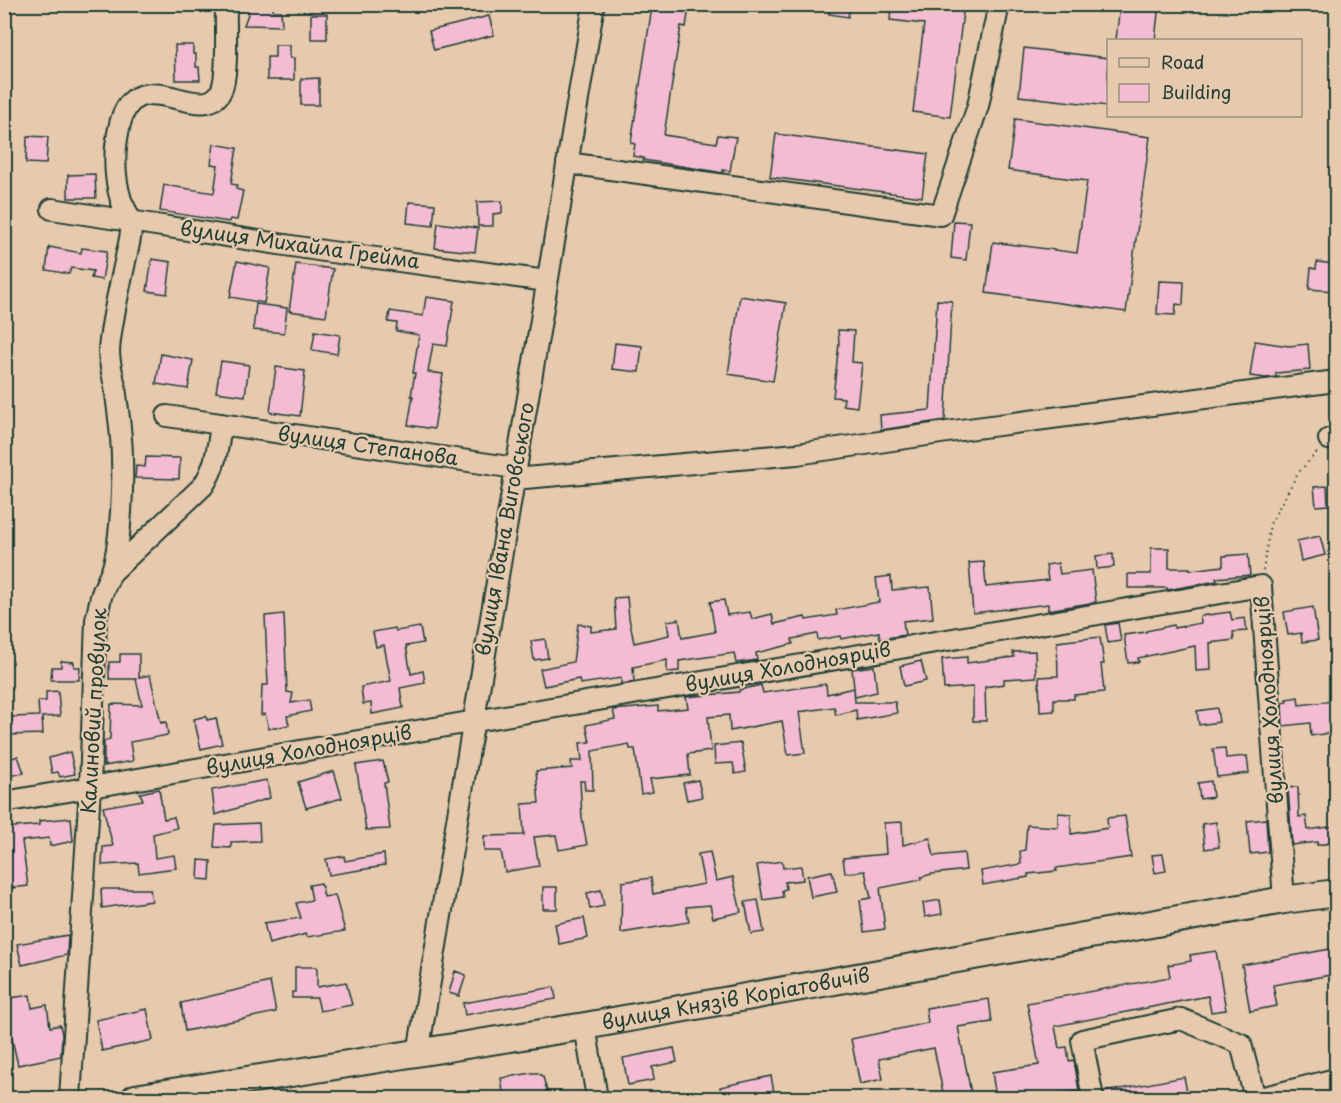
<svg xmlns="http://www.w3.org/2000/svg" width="1341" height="1103" viewBox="0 0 1341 1103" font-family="'Playpen Sans',sans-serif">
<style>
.building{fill:#f3bcd2;stroke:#1f3d34;stroke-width:1.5}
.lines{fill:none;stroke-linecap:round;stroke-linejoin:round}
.minor-casing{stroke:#1f3d34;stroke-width:24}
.major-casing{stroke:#1f3d34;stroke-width:30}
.path{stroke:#1f3d34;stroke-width:2;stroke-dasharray:1.5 4.5;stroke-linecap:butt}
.minor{stroke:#e7caae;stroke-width:20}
.major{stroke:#e7caae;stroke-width:26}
.labels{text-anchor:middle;stroke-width:4.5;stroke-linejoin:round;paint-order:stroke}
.street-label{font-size:20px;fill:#1f3d34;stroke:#e7caae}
</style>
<rect width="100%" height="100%" fill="#e7caae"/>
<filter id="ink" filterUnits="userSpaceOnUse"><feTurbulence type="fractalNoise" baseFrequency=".0167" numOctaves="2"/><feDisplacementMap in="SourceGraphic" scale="12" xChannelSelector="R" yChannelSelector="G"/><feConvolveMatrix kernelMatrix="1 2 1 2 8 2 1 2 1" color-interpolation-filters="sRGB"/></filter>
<g filter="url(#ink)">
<path class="building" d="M248 4H273V11H281L282 26 244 25 248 14Z
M655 4 689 7 686 27 681 26 664 135 716 143 718 135 736 137 730 171 723 170V173L700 169 643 160 644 158 633 156 635 144 631 143 652 7 655 8Z
M831 4H850L848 17 829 14Z
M892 4H964L950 117 913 112 924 24 890 20Z
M1120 4H1159L1155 40H1116Z
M311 14H327V39H311Z
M489 16 494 35 434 50 429 31Z
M175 45H193V54H196V67H199L200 80H176Z
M275 45H290V58H294V80H267V57H275Z
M1024 48 1108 58V106L1019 96Z
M319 78V105H301V79Z
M1015 119 1150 137 1126 312 986 293 993 242 1077 253 1087 181 1008 170Z
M776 134 928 154 922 197 770 177Z
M27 136 48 137 46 164 26 163Z
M214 144 237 148 231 184 237 185 236 189 243 191 237 220 230 219 229 222 160 211 164 185 214 193 218 165 211 164Z
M95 174 96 198H68V175Z
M502 201V213L493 214V226H478L477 202Z
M409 202 435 204 433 226 407 223Z
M954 221 970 222 966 260 951 258Z
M438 223 478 228 475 252 435 248Z
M49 247 81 253 82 248 107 251 102 280 91 278 93 271 71 268 69 274 46 270Z
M152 259 171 262 167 294 147 291Z
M237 261 270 268 264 303 230 297Z
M1317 262 1336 264 1334 291 1309 289 1311 268 1316 269Z
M296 264 333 269 326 316 289 311Z
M1159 281 1184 282 1183 305 1176 304 1175 315 1157 314Z
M740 296 786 303 773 381 728 374Z
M426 297 454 301 447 346 433 344 428 372 443 374 434 429 408 425 413 396H411L415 373H413L419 335 396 331 397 323 388 322 390 311 423 316Z
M937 300 952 301 945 420 881 430 880 415 930 410Z
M256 304 287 308 284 333 253 330Z
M838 330 854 331 852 362 862 363 857 407 843 405 844 398 833 397 839 343Z
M315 331 340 335 337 354 312 350Z
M1255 341 1289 346 1308 344 1310 370 1276 373V377L1266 378 1250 376Z
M615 343 642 346 639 372 612 369Z
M161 354 193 360 188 389 156 384Z
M221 361 249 365 245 396 216 392Z
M276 367 305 371 300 416 270 412Z
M146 457 180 458 179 479 135 478 136 466 145 467Z
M1327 486 1328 505 1316 506 1314 487Z
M1320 536 1325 555 1301 561 1297 541Z
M1151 548H1169V568H1190V570L1223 566V556L1248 554 1250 575 1216 578 1217 581 1167 590V588H1128V574H1151Z
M1113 554 1114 567 1097 569 1096 556Z
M984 562 986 587 1048 580 1046 565 1058 563 1060 574 1092 570 1096 602 1048 610V604L973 613 969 563Z
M891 576 892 590 930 587 933 618 903 621 905 635 880 639 879 632 841 639 840 636 818 640 817 634 792 639 793 644 756 653 757 660 736 663 734 653 679 661V671L667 672V660L633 667 634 682 621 684V678L580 684 579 679 544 686 540 669 573 662 578 624 591 626V632L616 629 614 598 627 597 629 618 634 643 669 635 667 621 679 619 682 638 715 632 710 602 724 600 727 615 750 612 752 619 772 614 774 624 805 617 806 620 837 615 836 610 879 602 876 578Z
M1313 607 1318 640 1302 642 1301 633 1288 635 1284 612Z
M1230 612 1232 620 1245 618 1247 631 1233 632 1234 640 1210 643 1211 670 1196 671 1195 646 1138 658 1139 662 1128 663 1124 635 1146 632V631L1174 625V628L1201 623 1200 616Z
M284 614 287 692 293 693 291 703 309 700 311 711 287 716 289 725 269 729 265 714 261 715 262 685H268L265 616Z
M1118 623 1121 641 1108 643 1105 625Z
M420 627 423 643 406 646 411 674 423 671 425 683 400 688 403 708 372 714 371 703 363 704 361 687 391 681 384 645 376 647 373 632 395 628 396 631Z
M1100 637 1104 664H1101L1104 692 1074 695V699H1054V711L1040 712 1039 677 1058 676 1057 642Z
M545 639 548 658 534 660 531 641Z
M1035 651 1036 677 1004 679V684L985 687 986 721H973V687L944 689 942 659 967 657V663L1014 657 1013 652Z
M120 654H139V677L150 675 161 723 166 722 168 735 130 742 133 761 104 766V741L110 739 111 704 142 705 136 679H109V662H120Z
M61 661 74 662V667H80L79 680H51L52 667H61Z
M921 661 926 681 904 686 900 666Z
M874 666 877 692 855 697 852 669Z
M826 684 827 694 854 688 855 702H895L897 713 857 720 856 710 836 715 834 707 799 712 805 753 788 755 782 721 730 731 729 715 708 717 711 751 688 754 690 775 650 779 653 792 641 794 635 749H630L629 744 592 751 593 790H585L584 781H580L582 818 587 845 559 850 556 835 534 837 539 866 505 872 501 851H484V836L524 835 522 804 539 803 536 771 572 768 571 761H582L580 743 590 742 586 725 615 719 613 710 658 706V711L688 708 686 697 739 692V690L761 685 763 693Z
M58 691 60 716 42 717 43 734 11 735 12 717 39 716 38 701H46V692Z
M1298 697 1299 705 1333 701 1335 718H1336V732L1311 736 1310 723 1283 726 1282 703 1287 702 1286 699Z
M1217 708 1219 722 1199 725 1197 711Z
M206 716 207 720 216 718 222 744 201 749 194 719Z
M741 743 746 772 735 774 733 763 715 764 714 746Z
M1225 748 1226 758 1247 756 1249 773 1217 777 1213 749Z
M70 752 75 774 60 777 58 772 52 773 49 758Z
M18 756 24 773 4 777V761Z
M383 761 388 782 384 783 390 829 366 830 356 765Z
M334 771 342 798 306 808 298 782Z
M267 780 270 798 215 815 212 790Z
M698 780 702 797 687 800 683 783Z
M1211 781 1213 797 1200 799 1198 783Z
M1298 787 1299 817 1306 816 1308 830 1336 826V842L1317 845V842L1292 845 1288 788Z
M159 789 164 819 174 817 177 828 153 834 155 858 174 855 176 868 139 873 138 863 102 865 103 847 113 846 103 807 143 800 140 793Z
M1058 813 1071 814V834L1108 828 1107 818 1125 816 1131 857 1056 868 1057 871 1028 874V877L983 885 981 871 1021 864 1020 851 1025 850 1027 825 1058 827Z
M71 818 73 841 50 846 49 838 22 841 28 886 12 888 11 883 4 884V872L7 871 4 858V828L39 825V821Z
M1266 819 1268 852 1250 854 1247 821Z
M902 822 903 845 930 838 934 856 964 853 966 870 932 874 921 877V880L880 888 885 929 864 932 860 900 871 898 865 871 845 873 843 858 886 854 884 823Z
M1216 822 1219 847 1205 849 1202 824Z
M259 823 260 841 231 842V848L214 847 216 825Z
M710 852 716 881 733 877 741 912 713 918 710 905 686 907 689 922 621 933 622 882 651 878 653 894 704 884 698 854Z
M384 854 385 865 378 866V867L329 875 326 859 344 856 345 861Z
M1163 854 1166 871 1155 873 1152 855Z
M199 860 211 861 210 880 198 879Z
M782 861 783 868 801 866 803 880 785 882 786 889 782 890 783 897 763 900 757 865Z
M832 871 837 892 811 897 807 876Z
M321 883 324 897 335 895 345 931 307 937 306 934 269 944 264 923 301 918 296 903 312 900 309 885Z
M543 887H557V909H543Z
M101 889H150L152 901 102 908Z
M601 890 604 906 590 909 587 893Z
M758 900 764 932 751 934 745 902Z
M940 900 942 914 925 917 923 903Z
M584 918 588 938 559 944 555 924Z
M68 935 67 955 22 965 17 944Z
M1336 948V974L1273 985 1277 1006 1250 1011 1242 965Z
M1216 951 1226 1010 1211 1012 1208 996 1055 1026 1059 1048 1067 1047 1069 1061 1074 1060 1079 1091 1025 1098H996L992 1072 1039 1065 1027 1003 1170 977 1168 965 1191 961 1190 955Z
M295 967H317V987L346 982 352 1005 320 1011 317 998H292V992H295Z
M455 971 466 975 459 996 449 993Z
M270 982 276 1012 185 1031 181 1003Z
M554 987 556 999 465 1015 463 1003Z
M30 995 32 1008 47 1005 50 1027 60 1025 62 1034 61 1056 18 1065 9 1026H4V999Z
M989 999 992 1022 958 1027 972 1098H944L934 1048 879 1059 883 1079 860 1084 851 1039 928 1023 926 1008Z
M147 1009 153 1040 102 1051 96 1020Z
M674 1048 677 1062 652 1067 654 1080 628 1085 623 1058Z
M532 1073H538L543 1077 549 1098H504L501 1078Z
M771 1076 775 1098H722L720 1087Z
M1184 1077 1187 1092 1154 1098H1105L1104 1092Z"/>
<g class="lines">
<defs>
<path id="minor" d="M567 163 941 215 978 106 999 4
M52 209 324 251 547 281
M167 416 515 468
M1329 439 1336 440
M514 479 797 454 968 429 1336 381
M111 573 203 486C216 467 218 447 221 424
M4 802 1261 586 1284 900
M585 1026 597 1098
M418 1053 594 4
M70 1098 90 788 96 620C98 612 99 605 101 597 104 586 111 576 114 564 121 536 123 488 122 459 122 435 118 411 115 387 113 375 109 363 109 351 111 320 120 287 126 257 128 247 132 235 131 225 131 217 124 208 121 200 114 177 114 151 119 128 134 55 202 129 221 91 229 75 225 24 226 4
M1093 1098 1082 1040 1181 1019 1241 1044 1255 1098
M1260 1098 1336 1079"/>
<g id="major">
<path id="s1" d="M135 1098 585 1026 1284 900 1336 893"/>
</g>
</defs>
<use href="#minor" class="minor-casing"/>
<use href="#major" class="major-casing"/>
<path class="path" d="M1263 571 1270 524 1298 473 1318 451"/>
<use href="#minor" class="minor"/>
<use href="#major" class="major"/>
</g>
</g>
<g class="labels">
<g class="street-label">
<text transform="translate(300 245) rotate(8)" y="7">вулиця Михайла Грейма</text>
<text transform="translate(368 446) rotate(8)" y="7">вулиця Степанова</text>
<text transform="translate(505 529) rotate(-80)" y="7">вулиця Івана Виговського</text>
<text transform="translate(788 667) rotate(-10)" y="7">вулиця Холодноярців</text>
<text transform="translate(1269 700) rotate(-94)" y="7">вулиця Холодноярців</text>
<text transform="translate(94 711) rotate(-87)" y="7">Калиновий провулок</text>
<text transform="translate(309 750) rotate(-10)" y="7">вулиця Холодноярців</text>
<text dy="7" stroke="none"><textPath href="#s1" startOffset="609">вулиця Князів Коріатовичів</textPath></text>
</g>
</g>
<rect width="1341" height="1103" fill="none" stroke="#e7caae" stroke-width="24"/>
<rect x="12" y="12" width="1317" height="1079" fill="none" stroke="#1f3d34" stroke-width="2" filter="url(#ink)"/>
<rect x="1107" y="39" width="195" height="78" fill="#e7caae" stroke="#97927d" stroke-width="1.5"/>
<rect x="1119" y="58" width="30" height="9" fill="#e7caae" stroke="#97927d" stroke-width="1.5"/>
<text x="1161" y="69" font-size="18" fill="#1f3d34">Road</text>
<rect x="1119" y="84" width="30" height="18" fill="#f3bcd2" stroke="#97927d" stroke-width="1.5"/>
<text x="1161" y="99" font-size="18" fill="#1f3d34">Building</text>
</svg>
